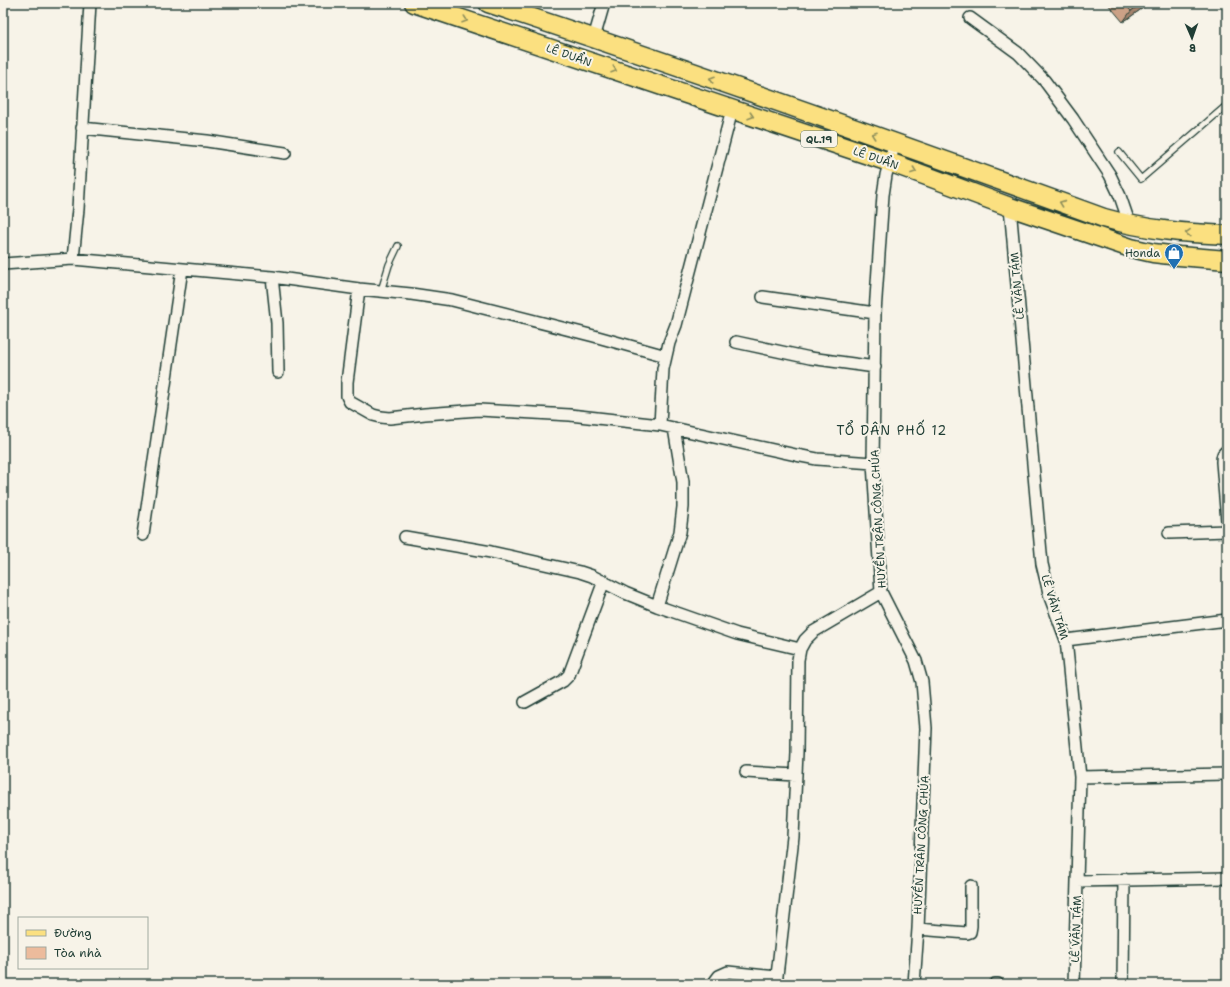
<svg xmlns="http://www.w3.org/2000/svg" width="1230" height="987" viewBox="0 0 1230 987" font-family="'Shantell Sans',sans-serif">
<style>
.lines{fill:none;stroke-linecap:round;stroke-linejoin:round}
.service-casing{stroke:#1f3d34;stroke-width:8}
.minor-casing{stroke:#1f3d34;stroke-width:14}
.primary-casing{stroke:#1f3d34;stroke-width:21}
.service{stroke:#f7f3e8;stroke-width:5.5}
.minor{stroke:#f7f3e8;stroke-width:11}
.primary{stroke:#fbe080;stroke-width:18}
.wall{fill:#cba186;stroke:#1f3d34}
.shaded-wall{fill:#a5836d;stroke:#1f3d34}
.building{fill:#ecbb9c;stroke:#1f3d34}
.oneway{stroke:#8d8e5a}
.labels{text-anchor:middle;stroke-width:4;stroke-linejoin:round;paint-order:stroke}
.shield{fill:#f7f3e8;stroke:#60746a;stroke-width:1}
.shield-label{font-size:10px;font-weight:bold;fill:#1f3d34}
.street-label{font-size:11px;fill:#1f3d34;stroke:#f7f3e8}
.poi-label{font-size:11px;fill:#1f3d34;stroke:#f7f3e8;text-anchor:end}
.quarter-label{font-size:13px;letter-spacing:1px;fill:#1f3d34;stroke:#f7f3e8}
</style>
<rect width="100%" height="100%" fill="#f7f3e8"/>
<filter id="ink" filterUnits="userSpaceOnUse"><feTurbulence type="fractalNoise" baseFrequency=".025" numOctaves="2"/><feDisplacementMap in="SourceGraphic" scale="8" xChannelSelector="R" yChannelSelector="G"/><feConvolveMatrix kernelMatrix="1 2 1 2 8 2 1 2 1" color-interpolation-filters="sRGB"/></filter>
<g filter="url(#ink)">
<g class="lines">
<defs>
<path id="service" d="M1119 152 1141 179 1227 105
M381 291 389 265 398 246"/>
<path id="minor" d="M970 18 1018 53 1044 80 1073 119 1110 175 1120 196 1130 225
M594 38 604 3
M82 128 207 141 285 153
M895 142 886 175 883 195 875 313 873 463 881 592 916 661 922 682 926 728 918 929 914 984
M1010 207 1042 564 1050 597 1066 640 1080 777 1074 984
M73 259 78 209 90 3
M3 264 73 259 272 277 359 289 411 294 452 300 594 336 666 356
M272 277 277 323 278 372
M359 289 347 382V396L350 402 373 415 381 417 390 418 425 414 479 410 570 415 660 425 796 455 817 459 873 463
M763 297 875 313
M736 342 810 358 875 367
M660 425 663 369 669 343 676 325 732 110
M1227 451C1222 453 1222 458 1222 462L1227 521
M1169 533 1227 531
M143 535 182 269
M405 537 491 552 580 572 592 576 625 593 657 606 737 634 800 649
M657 606 680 532 683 507V482L674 428
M1066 640 1227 620
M525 702 563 681 569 675 604 581
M746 772 796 775
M1080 777 1227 774
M1077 881 1227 878
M918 929 967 933 970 932 971 926V886
M713 984 719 976 728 972 777 977
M776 984 793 837 797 753 798 660 800 649 805 640 813 632 881 592
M995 984H998
M1123 984 1124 879"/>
<path id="primary" d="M414 3 889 162 1010 207 1131 248 1153 253 1179 256 1227 260
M488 3C695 71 900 144 1104 218 1147 230 1183 233 1227 235"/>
</defs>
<use href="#service" class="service-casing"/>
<use href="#minor" class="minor-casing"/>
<use href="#primary" class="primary-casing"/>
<use href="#service" class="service"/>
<use href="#minor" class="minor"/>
<use href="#primary" class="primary"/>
</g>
<path class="wall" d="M1107 3H1150L1123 22Z"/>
<path class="shaded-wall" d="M1142 3H1150L1123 22 1131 11Z"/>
<path class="building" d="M1124 3H1142L1131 11Z"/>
<defs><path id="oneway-chevron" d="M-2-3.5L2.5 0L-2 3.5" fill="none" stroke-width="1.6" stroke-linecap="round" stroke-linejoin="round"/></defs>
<g class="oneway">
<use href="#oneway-chevron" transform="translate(465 20) rotate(19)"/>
<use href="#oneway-chevron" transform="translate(614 70) rotate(19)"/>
<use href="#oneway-chevron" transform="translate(712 79) rotate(-161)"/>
<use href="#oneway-chevron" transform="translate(751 116) rotate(18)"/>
<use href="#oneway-chevron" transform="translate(874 135) rotate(-161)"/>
<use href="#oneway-chevron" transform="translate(914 171) rotate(20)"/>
<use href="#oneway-chevron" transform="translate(1062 203) rotate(-160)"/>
<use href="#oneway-chevron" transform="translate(1188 233) rotate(-178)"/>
</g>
</g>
<defs>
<symbol id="shop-pin" viewBox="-11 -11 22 30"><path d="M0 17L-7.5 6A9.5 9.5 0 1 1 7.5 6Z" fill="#1f6fb2" stroke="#f7f3e8"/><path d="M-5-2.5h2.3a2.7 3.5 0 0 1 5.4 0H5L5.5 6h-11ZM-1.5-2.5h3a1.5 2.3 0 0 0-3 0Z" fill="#fff"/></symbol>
</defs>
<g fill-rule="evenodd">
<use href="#shop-pin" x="1163" y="242" width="22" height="30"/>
</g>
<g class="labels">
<rect class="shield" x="801" y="131" width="36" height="16" rx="3"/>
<g class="shield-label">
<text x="819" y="143">QL.19</text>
</g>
<g class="street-label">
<text transform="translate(569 55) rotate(19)" y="4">LÊ DUẨN</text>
<text transform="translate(876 158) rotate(19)" y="4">LÊ DUẨN</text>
<text transform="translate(1017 286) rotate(-95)" y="4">LÊ VĂN TÁM</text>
<text transform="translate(878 519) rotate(-93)" y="4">HUYỀN TRÂN CÔNG CHÚA</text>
<text transform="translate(1055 607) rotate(73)" y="4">LÊ VĂN TÁM</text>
<text transform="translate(921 845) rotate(-87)" y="4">HUYỀN TRÂN CÔNG CHÚA</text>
<text transform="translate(1076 929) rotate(-88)" y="4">LÊ VĂN TÁM</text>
</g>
<g class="poi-label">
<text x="1160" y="257">Honda</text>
</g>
<g class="quarter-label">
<text x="892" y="435">TỔ DÂN PHỐ 12</text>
</g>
</g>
<rect width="1230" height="987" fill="none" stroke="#f7f3e8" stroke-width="16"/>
<rect x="8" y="8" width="1214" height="971" fill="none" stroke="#1f3d34" stroke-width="1.5" filter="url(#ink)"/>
<rect x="18" y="917" width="130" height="52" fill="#f7f3e8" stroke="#a1aaa0"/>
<rect x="26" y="930" width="20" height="6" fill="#fbe080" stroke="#a1aaa0"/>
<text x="54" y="937" font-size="12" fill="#1f3d34">Đường</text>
<rect x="26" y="947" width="20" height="12" fill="#ecbb9c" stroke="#a1aaa0"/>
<text x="54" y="957" font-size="12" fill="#1f3d34">Tòa nhà</text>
<g transform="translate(1192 38) rotate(178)" stroke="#f7f3e8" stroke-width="3" paint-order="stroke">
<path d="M0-3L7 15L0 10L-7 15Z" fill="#1f3d34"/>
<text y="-6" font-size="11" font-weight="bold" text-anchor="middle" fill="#1f3d34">B</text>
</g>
</svg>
